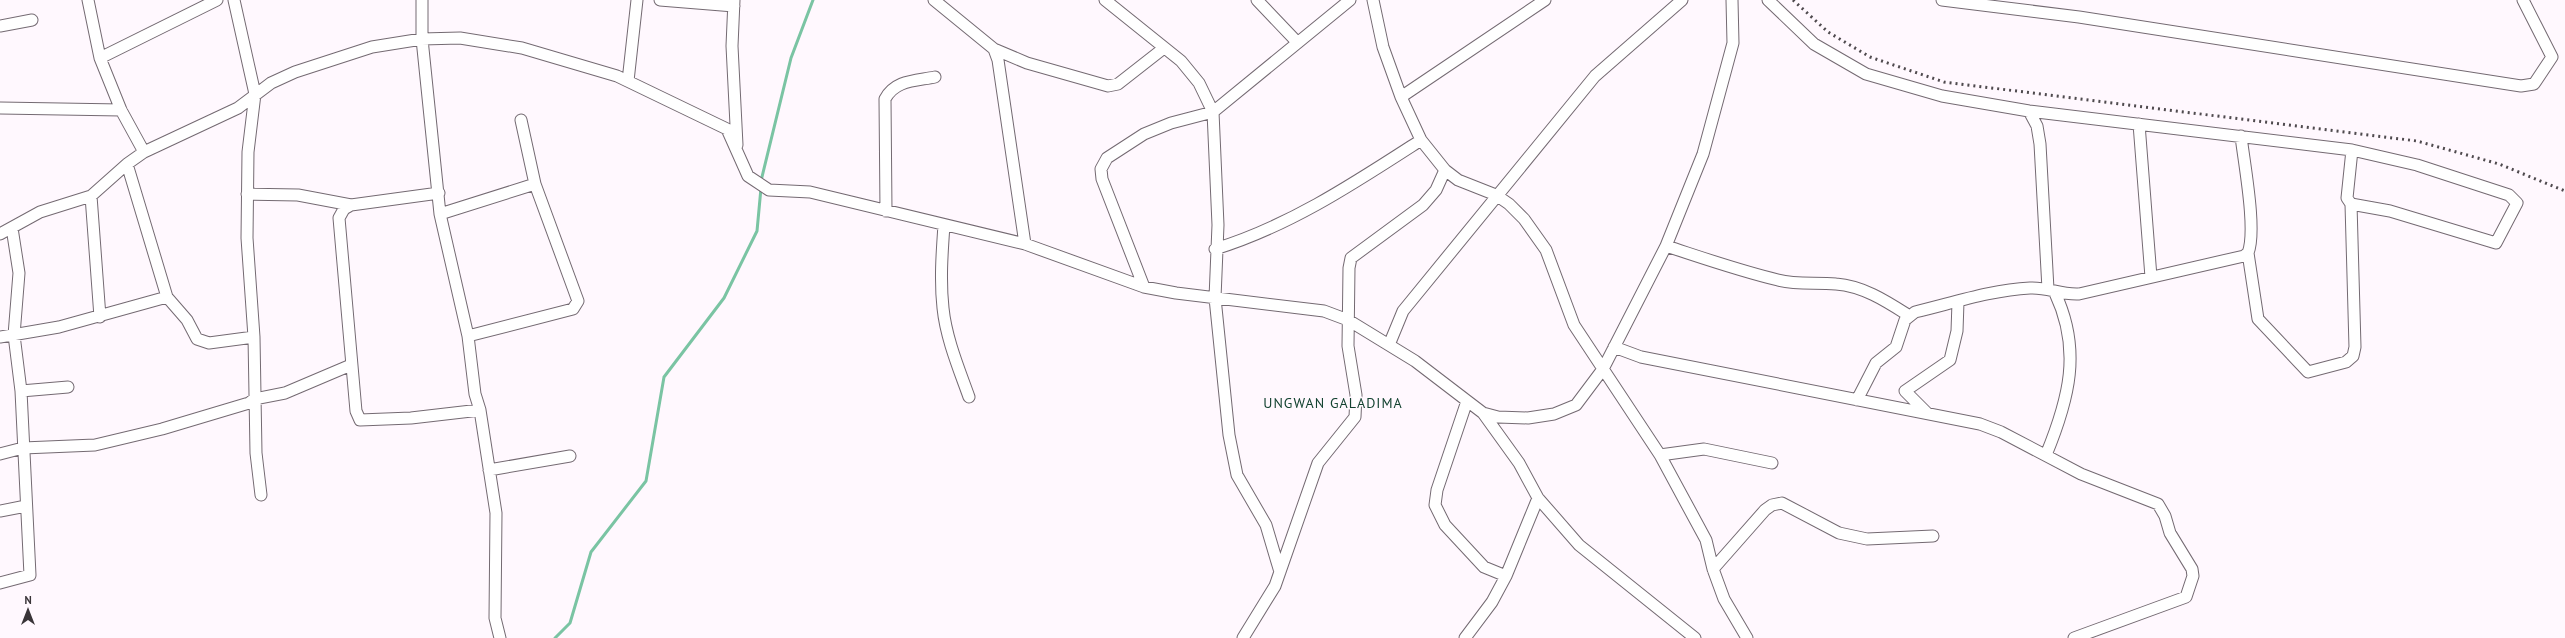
<svg xmlns="http://www.w3.org/2000/svg" width="2565" height="638" viewBox="0 0 2565 638" font-family="'PT Sans',sans-serif">
<style>
.lines{fill:none;stroke-linecap:round;stroke-linejoin:round}
.stream{stroke:#7ac4a3;stroke-width:3}
.minor-casing{stroke:#746a72;stroke-width:13}
.minor{stroke:#fff;stroke-width:11}
.rail{stroke:#4f4a4e;stroke-width:3;stroke-dasharray:2 4;stroke-linecap:butt}
.labels{text-anchor:middle;stroke-width:3;stroke-linejoin:round;paint-order:stroke}
.quarter-label{font-size:14px;letter-spacing:1px;fill:#134230;stroke:#fff8fe}
</style>
<rect width="100%" height="100%" fill="#fff8fe"/>
<g class="lines">
<path class="stream" d="M761 181 791 58 813 0
M555 638 570 623 591 552 646 481 664 377 724 298 757 231 761 188"/>
<defs>
<path id="minor" d="M88 0 100 58 121 110 144 152
M234 0 255 94 248 152 247 238 254 337 256 453 261 495
M422 0V39L440 214 468 336 475 394 480 410 496 513 495 618 500 638
M660 0 734 6
M734 0 732 46 737 145
M934 0 994 49 998 60 1025 244
M1105 0 1181 61 1199 83 1213 112 1218 225 1215 298 1229 435 1237 475 1266 525 1280 572
M1257 0 1297 42
M1373 0 1383 47 1401 97 1421 140 1445 170 1458 180 1496 195 1509 204 1524 219 1546 250 1574 325 1660 455 1706 540 1713 569 1724 599 1747 638
M1768 0 1814 44 1866 74 1942 96 2029 111 2352 150 2417 165 2509 195 2517 203 2496 243 2390 211 2351 204
M1942 0 2079 17 2521 86 2534 84 2552 57 2523 0
M0 26 32 20
M994 49 1027 63 1108 86 1118 84 1164 48
M100 58 217 0
M628 81 637 0
M1401 97 1545 0
M0 108 121 110
M2029 111 2037 126 2040 144 2048 289
M2139 124 2151 277
M2241 136C2244 163 2257 230 2248 253L2258 319 2308 372 2346 362 2353 356 2355 347 2351 204 2347 198 2352 150
M127 164 167 297 187 320 197 339 209 343 254 337
M439 193 351 205 344 209 339 218 356 411 360 420 411 418 480 410
M247 194 298 195 351 205
M91 196 100 317
M886 211 885 99C895 80 915 81 935 77
M440 214 535 184
M944 225C942 253 940 280 943 308 946 338 959 369 969 397
M0 234 40 212 91 196 127 164 144 152 238 108 271 83 295 72 372 47 422 39 460 38 522 48 617 76 727 129 748 176 769 190 810 192 1025 244 1144 287 1176 293 1324 311 1348 320 1415 361 1483 413 1519 463 1538 498 1506 576 1492 602 1465 638
M1666 246C1703 258 1740 271 1778 280 1797 285 1816 282 1836 284 1863 286 1886 301 1908 315
M1215 249C1290 226 1356 182 1421 140
M1144 287 1102 179 1101 169 1107 158 1144 134 1171 123 1213 112 1350 0
M468 336 573 309 578 301 535 184 521 120
M0 337 59 327 167 297
M1389 345 1403 311 1595 76 1682 0
M1614 347 1641 357 1980 424 2001 432 2081 474 2158 504 2165 516 2170 533 2192 569 2193 576 2186 597 2074 638
M21 391 68 387
M1857 400 1876 363 1896 347 1905 320 1915 312C1953 303 1991 290 2030 288 2048 287 2060 295 2079 294L2244 256 2248 253
M1467 401 1437 490 1435 505 1445 525 1484 567 1506 576
M1483 413 1498 417 1528 418 1554 414 1576 405 1603 369 1666 246 1703 154 1733 43 1732 0
M1927 413 1905 391 1950 360 1957 331 1958 302
M0 454 23 448 95 445 162 429 249 403 254 399 285 393 351 365
M1660 455 1704 449 1772 463
M2046 455C2069 399 2082 350 2055 293
M489 470 570 456
M1538 498 1579 545 1695 638
M0 511 26 506
M1713 569 1765 510 1772 505 1782 503 1839 533 1867 539 1933 536
M0 583 30 575 21 391 14 335 19 273 12 228
M1243 638 1275 586 1318 463 1355 417 1356 395 1348 346 1349 268 1351 258 1423 205 1436 190 1445 170"/>
</defs>
<use href="#minor" class="minor-casing"/>
<use href="#minor" class="minor"/>
<path class="rail" d="M1793 0 1828 32 1870 57 1944 82 2417 141 2499 164 2565 191"/>
</g>
<g class="labels">
<g class="quarter-label">
<text x="1333" y="408">UNGWAN GALADIMA</text>
</g>
</g>
<g transform="translate(28 610)" stroke="#fff8fe" stroke-width="3" paint-order="stroke">
<path d="M0-3L7 15L0 10L-7 15Z" fill="#393438"/>
<text y="-6" font-size="11" font-weight="bold" text-anchor="middle" fill="#393438">N</text>
</g>
</svg>
